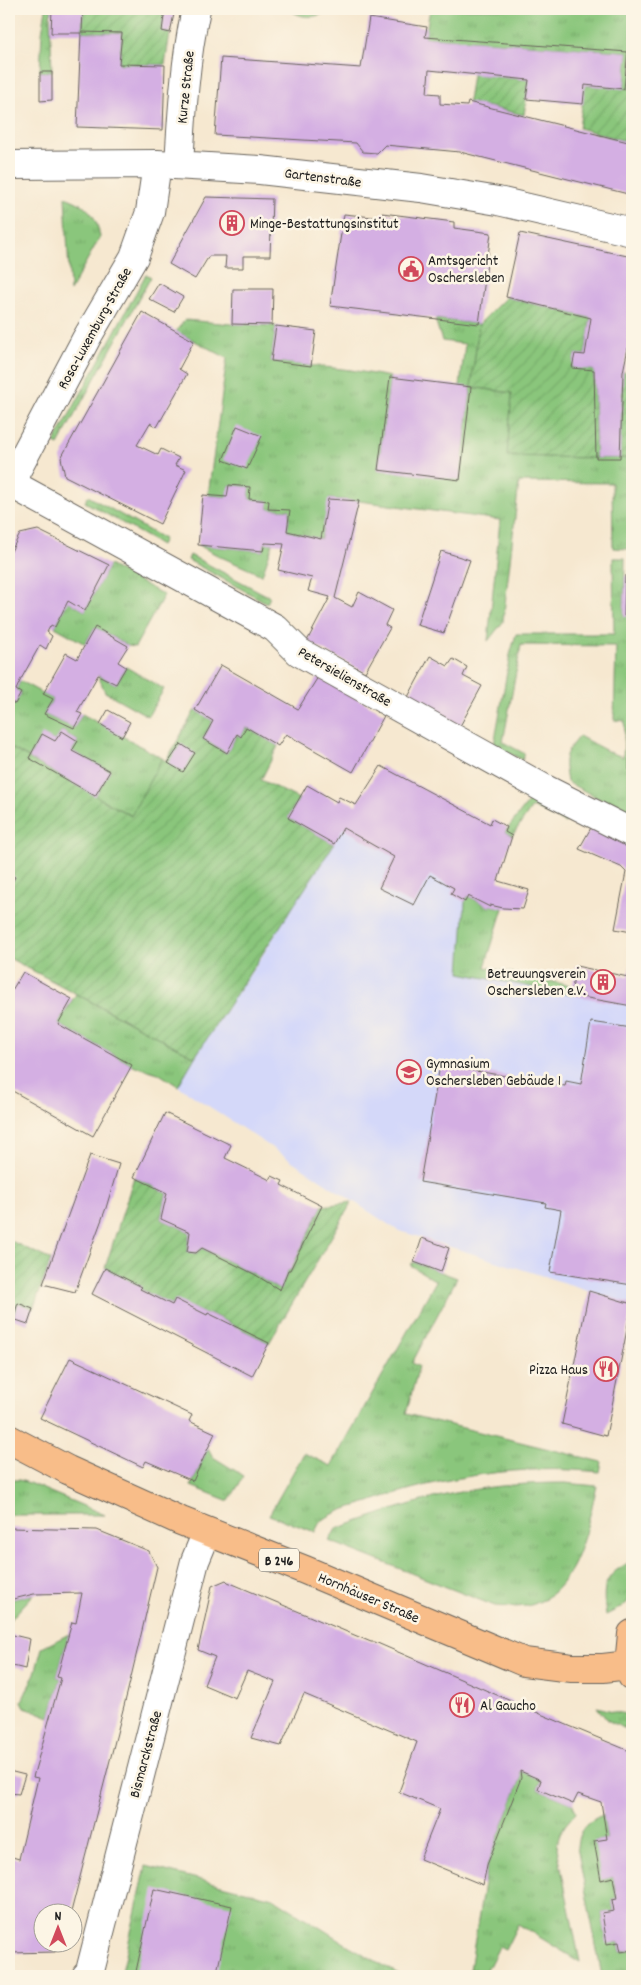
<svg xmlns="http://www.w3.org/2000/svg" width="641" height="1985" viewBox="0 0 641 1985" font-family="Dekko,sans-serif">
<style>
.built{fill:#d4d8f9}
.grass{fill:url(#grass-tufts);stroke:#53714c}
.garden{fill:url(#garden-furrows);stroke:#53714c}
.building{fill:#d4afe3}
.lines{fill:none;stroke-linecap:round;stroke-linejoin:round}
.minor-casing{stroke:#68635b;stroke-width:30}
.primary-casing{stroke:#68635b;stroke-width:30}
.minor{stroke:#fff;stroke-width:28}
.primary{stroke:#f8bd89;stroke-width:28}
.labels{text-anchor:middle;stroke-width:5;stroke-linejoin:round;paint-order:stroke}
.shield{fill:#fcf5e5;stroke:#5f5d58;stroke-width:1}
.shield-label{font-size:14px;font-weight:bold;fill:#1c1c1c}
.street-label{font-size:15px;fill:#1c1c1c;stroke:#fcf5e5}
.poi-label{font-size:15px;fill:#1c1c1c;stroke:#fcf5e5;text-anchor:start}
</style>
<defs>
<pattern id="grass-tufts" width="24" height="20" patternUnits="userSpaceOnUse" patternTransform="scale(1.25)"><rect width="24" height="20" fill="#8ac67b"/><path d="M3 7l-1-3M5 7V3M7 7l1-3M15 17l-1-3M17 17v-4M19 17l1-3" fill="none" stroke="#76aa6a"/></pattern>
<pattern id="garden-furrows" width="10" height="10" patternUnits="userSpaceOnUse" patternTransform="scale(1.25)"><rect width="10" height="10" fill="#8ac67b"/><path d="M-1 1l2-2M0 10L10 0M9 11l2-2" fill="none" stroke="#76aa6a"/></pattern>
</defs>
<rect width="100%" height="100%" fill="#fcf5e5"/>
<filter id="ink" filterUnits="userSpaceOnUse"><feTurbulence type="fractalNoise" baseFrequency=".02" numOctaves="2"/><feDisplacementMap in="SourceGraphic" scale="10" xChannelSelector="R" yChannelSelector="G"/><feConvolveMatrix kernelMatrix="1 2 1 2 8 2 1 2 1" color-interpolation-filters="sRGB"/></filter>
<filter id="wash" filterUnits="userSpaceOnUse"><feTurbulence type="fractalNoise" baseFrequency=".0096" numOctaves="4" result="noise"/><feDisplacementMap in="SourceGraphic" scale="20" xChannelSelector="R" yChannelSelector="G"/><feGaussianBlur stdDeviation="1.12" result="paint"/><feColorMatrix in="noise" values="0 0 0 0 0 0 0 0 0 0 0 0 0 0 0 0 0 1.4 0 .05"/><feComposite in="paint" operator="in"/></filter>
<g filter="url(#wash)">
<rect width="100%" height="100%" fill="#f6e8d0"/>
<path class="built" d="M343 828 394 857 379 888 414 905 430 875 454 888 451 894 465 902 460 973 632 1006V1304L397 1230 178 1086 195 1057 262 956Z"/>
<path class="grass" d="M46 9H52L50 16 52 72H40L42 33Z
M289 9H334C318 17 304 21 289 9Z
M430 9H632V89H624L628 52 425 37Z
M65 197C87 205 96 213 100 237L70 291Z
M146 274 151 277 58 445 54 443Z
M435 319 479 324 472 387 512 393 596 458H631L629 549 613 548 612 483 519 482 503 622 488 641 500 520 359 501 329 499 321 539 287 531 290 510 268 509V501L249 499 250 487 229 485 227 497 208 495 227 358 176 331 185 320 232 324 276 326 271 361 351 370 390 377 378 470 460 479 471 388 460 386 465 344 442 341Z
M88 496 164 539 161 545 85 502Z
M265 543H273L262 575 221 557 198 545 263 551Z
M190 555 270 597 267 603 188 560Z
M613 558H625L624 616 632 617V760H629V787L632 788V816L567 782C563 758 563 755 579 736L609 752 623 757 625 721 614 720 616 646 521 645 503 742 525 754 522 760 494 745 510 655 516 634H614Z
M109 565 164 595 135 647 128 646 95 627 85 644 55 627 68 601 85 611Z
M126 667 164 689 148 716 105 692 98 675 116 684Z
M20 681 53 699 44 714 74 728 82 714 162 758 132 816 95 796 110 771 72 751 78 741 62 731 55 741 42 735 29 758 9 747V704L10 701 15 704 21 693 16 690Z
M529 801 567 820 565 823 532 807 512 836 505 832Z
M468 896 490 907V905L503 908 485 967 572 986 571 995 460 973 465 902Z
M76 994 195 1057 178 1086 158 1073 132 1065 58 1024Z
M414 1262 457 1278 412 1363 419 1366 406 1414 602 1462 600 1472C520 1464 445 1476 369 1502 355 1506 335 1511 323 1520 319 1522 317 1528 315 1532L269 1515 304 1453 331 1466 436 1281 410 1265Z
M208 1448 213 1457 244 1476 229 1501 191 1486Z
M9 1480H19L29 1483 105 1515H9Z
M565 1483 597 1486C587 1525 577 1589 534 1604 522 1608 508 1607 495 1606L329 1541 336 1529C372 1517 409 1503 446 1495 485 1486 526 1483 565 1483Z
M628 1563H632V1598L622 1607 606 1615C602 1589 603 1576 628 1563Z
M34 1594 9 1621 10 1600Z
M69 1634 57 1677 61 1678 50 1717 25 1707 22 1701 35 1673 42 1648Z
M597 1707 632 1716V1732L607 1720Z
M520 1771 541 1780 538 1789 573 1804 576 1813C565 1824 558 1833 557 1848L580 1962 518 1924 505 1950 499 1947 484 1976H469L487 1865 521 1778Z
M603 1815 607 1839 595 1841 602 1879 613 1877 617 1899 612 1900 614 1911 602 1913 607 1943 619 1942 621 1952 632 1950V1974L621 1976H602L577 1847C578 1830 587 1821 603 1815Z
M146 1866 273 1898 346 1944 402 1976H121Z"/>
<path class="garden" d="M83 9 165 10 162 31 170 33 165 65 119 64 122 33 82 32Z
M472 74 529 80 524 115 468 102Z
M585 85 632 89V143L579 128Z
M506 297 591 318 585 355 575 354 573 367 594 370 596 458 507 456 512 393 471 387 479 324Z
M623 372 632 373V458H620Z
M195 710 213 721 203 739 227 753 237 734 241 736 246 727 278 746 261 780 299 799 288 818 334 844 195 1057 9 958V888L14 877 9 874V747L131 816 162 758 166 761Z
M134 1177 167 1193 161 1219 190 1232 187 1252 196 1253 202 1248 254 1274 280 1290 288 1270H291L322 1206 352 1202 269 1343 209 1313 207 1315 175 1300 172 1305 140 1289 141 1287 105 1268Z
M9 1240 51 1260 33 1309 18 1303 9 1329Z"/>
<g id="blocks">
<path class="building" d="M52 9H83L82 32 122 33 119 64 165 65 163 130 77 127 81 33H51Z
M165 9H175L170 33 162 31Z
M369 18 427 27 425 37 628 52 624 89 585 85 583 104 526 99 529 80 429 70 427 93 440 94V104L467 106 468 102 632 143V195L460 152 385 145 377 153 363 152 356 143 215 135 221 58 361 68Z
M40 72H52V100L40 101Z
M206 197 272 199 270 256H243V268H225L226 256H209L195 279 169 264Z
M382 213 454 222V228L491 233 479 324 330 306 344 214 382 218Z
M520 233 632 257V349L628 348 623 372 620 458H596L594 370 572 368 575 354 585 355 591 318 506 297Z
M159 283 183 297 174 312 149 299Z
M233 289H273L272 325 232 324Z
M142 312 194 341 179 369 187 374 157 427 150 423 137 445 158 455 161 449 179 458 175 465 186 470 160 524 65 476 61 458Z
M276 326 316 331 311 366 271 361Z
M390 377 471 387 460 480 378 470Z
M237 426 262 436 247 469 223 460Z
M229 485 250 487 249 499 269 501 268 509 290 510 287 531 321 539 328 499 359 501 335 598 352 607 359 592 392 610 385 625 390 628 365 672 307 641 330 597 308 591 312 578 278 570 284 544 265 543 263 551 198 545 203 495 227 497Z
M38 530 109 565 85 611 68 601 55 627 51 625 47 632 52 636 46 649 40 645 20 681 16 690 21 693 15 704 9 701V555L20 534Z
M441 551 470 560 444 633 417 625Z
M625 576H632V617L624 616Z
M95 627 128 646 118 662 126 667 116 684 98 675 77 712 82 714 74 728 44 714 53 699 43 694 66 653 77 659Z
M430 656 448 666 453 659 467 667 463 676 482 686 460 726 408 697Z
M221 665 298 709 318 677 385 714 353 772 286 734 278 746 246 727 241 737 237 734 227 753 203 739 213 721 195 710Z
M108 710 130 722 122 737 100 724Z
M62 731 78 741 72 751 110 771 95 796 29 758 42 734 55 741Z
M181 744 195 753 183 772 168 763Z
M629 759 632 760V788H629Z
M381 766 490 824 492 819 507 827 505 832 512 836 498 881 529 890 523 909 503 908 490 905V907L468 896 465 902 451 894 454 888 430 875 414 905 379 888 394 857 343 828 334 844 288 818 307 785 337 802 339 797 356 805Z
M592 826 632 846V932L615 929 626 872 621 867 579 849Z
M9 874 15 877 9 888Z
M631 962 632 1006 571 995 576 966 628 977Z
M23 972 72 999 58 1024 132 1065 93 1136 9 1089V995Z
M591 1022 632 1028V1285L550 1272 561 1210 545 1207 546 1203 420 1182 440 1065 565 1086 566 1081 581 1084Z
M165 1113 231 1145 225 1158 270 1180 272 1176 283 1181 281 1185 322 1206 290 1270H288L280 1290 254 1274 202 1248 196 1253 187 1252 190 1232 161 1219 167 1193 134 1177Z
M90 1155 119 1164 106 1208 75 1292 43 1284Z
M422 1238 449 1248 441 1272 414 1262Z
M105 1268 142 1287 140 1289 172 1305 175 1299 207 1315 208 1313 269 1343 252 1376 92 1294Z
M589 1291 632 1304 606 1436 562 1424Z
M18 1303 33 1309 28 1324 13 1319Z
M70 1358 192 1415 189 1421 215 1433 193 1481 146 1461 143 1467 40 1418Z
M9 1528 97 1530 149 1551 157 1567 127 1694 71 1912H42V1942H63L62 1946 55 1952 9 1953V1856L19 1859 38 1778 33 1777 61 1678 57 1677 72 1622 76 1623 82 1593 34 1594 9 1600Z
M226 1580 228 1582 371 1642H375L543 1715 632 1752V1950L621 1952 619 1942 607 1944 602 1913 614 1911 612 1900 617 1899 613 1877 601 1880 594 1841 607 1839 601 1802 578 1794 573 1804 538 1789 541 1780 520 1771 521 1778 487 1865 483 1885 420 1859 440 1809 399 1792 417 1742 304 1694 281 1746 251 1738 275 1682 247 1671 235 1698 204 1685 215 1657 198 1650 212 1586Z
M9 1634 30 1639 25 1669 9 1665Z
M9 1771 25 1775 19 1794 9 1793Z
M154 1889 232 1906 216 1976H135Z"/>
</g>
</g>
<g filter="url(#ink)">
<use href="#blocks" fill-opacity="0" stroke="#68635b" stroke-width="1"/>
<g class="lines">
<defs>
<path id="minor" d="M9 165 157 164 260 170 421 188 498 201 632 232
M179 165C182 113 185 60 196 9
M10 483 275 628 299 652 545 789 632 833
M9 485 86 339 134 257 150 212 157 164
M86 1976 89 1975 195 1561 207 1532"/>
<path id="primary" d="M9 1439 68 1470 181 1521 305 1570 524 1662 572 1668H603L629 1665
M632 1634 629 1665 632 1676"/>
</defs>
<use href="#minor" class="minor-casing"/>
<use href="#primary" class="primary-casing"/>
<use href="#minor" class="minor"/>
<use href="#primary" class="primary"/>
</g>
</g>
<defs>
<symbol id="building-ring" viewBox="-11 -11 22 22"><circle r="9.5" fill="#fcf5e5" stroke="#d1495b" stroke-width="1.5"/><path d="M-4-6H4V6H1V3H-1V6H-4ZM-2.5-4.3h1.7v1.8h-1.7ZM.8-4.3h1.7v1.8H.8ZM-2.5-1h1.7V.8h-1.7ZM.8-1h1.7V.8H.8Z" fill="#d1495b"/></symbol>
<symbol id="civic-ring" viewBox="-11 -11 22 22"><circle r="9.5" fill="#fcf5e5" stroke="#d1495b" stroke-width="1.5"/><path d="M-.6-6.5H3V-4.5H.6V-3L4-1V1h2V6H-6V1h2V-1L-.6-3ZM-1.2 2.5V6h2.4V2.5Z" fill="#d1495b"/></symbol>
<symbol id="school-ring" viewBox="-11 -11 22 22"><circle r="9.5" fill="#fcf5e5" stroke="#d1495b" stroke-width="1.5"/><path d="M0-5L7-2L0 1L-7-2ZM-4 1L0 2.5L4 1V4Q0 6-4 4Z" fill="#d1495b"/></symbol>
<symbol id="restaurant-ring" viewBox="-11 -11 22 22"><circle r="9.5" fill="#fcf5e5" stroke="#d1495b" stroke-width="1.5"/><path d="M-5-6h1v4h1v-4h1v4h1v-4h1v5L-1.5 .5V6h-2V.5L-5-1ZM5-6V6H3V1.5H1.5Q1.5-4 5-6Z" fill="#d1495b"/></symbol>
</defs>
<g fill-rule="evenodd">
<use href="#building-ring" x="218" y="209" width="28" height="28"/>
<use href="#civic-ring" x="397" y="255" width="28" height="28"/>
<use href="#building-ring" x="589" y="968" width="28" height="28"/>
<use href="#school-ring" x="395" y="1058" width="28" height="28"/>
<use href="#restaurant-ring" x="592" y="1355" width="28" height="28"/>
<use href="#restaurant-ring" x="448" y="1691" width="28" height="28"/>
</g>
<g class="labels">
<rect class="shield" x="259" y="1548.5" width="40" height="23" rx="4"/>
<g class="shield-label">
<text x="279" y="1565">B 246</text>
</g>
<g class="street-label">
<text transform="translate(185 87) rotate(-84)" y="5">Kurze Straße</text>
<text transform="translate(323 177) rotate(7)" y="5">Gartenstraße</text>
<text transform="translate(94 328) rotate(-61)" y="5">Rosa-Luxemburg-Straße</text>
<text transform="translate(345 676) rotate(30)" y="5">Petersielienstraße</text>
<text transform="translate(369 1597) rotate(23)" y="5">Hornhäuser Straße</text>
<text transform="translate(145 1754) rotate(-75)" y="5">Bismarckstraße</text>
</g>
<g class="poi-label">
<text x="250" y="228">Minge-Bestattungsinstitut</text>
<text x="428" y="265">Amtsgericht<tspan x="428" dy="17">Oschersleben</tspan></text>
<text x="586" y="978" text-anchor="end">Betreuungsverein<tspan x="586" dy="17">Oschersleben e.V.</tspan></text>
<text x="426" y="1068">Gymnasium<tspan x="426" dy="17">Oschersleben Gebäude 1</tspan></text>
<text x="588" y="1374" text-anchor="end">Pizza Haus</text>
<text x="480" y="1710">Al Gaucho</text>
</g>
</g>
<rect width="641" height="1985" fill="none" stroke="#fcf5e5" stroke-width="30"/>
<g transform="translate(58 1928)"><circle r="24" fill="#fcf5e5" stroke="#a29e95"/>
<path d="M0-4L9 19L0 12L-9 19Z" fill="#d1495b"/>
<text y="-8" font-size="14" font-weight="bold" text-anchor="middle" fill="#1c1c1c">N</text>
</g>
</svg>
